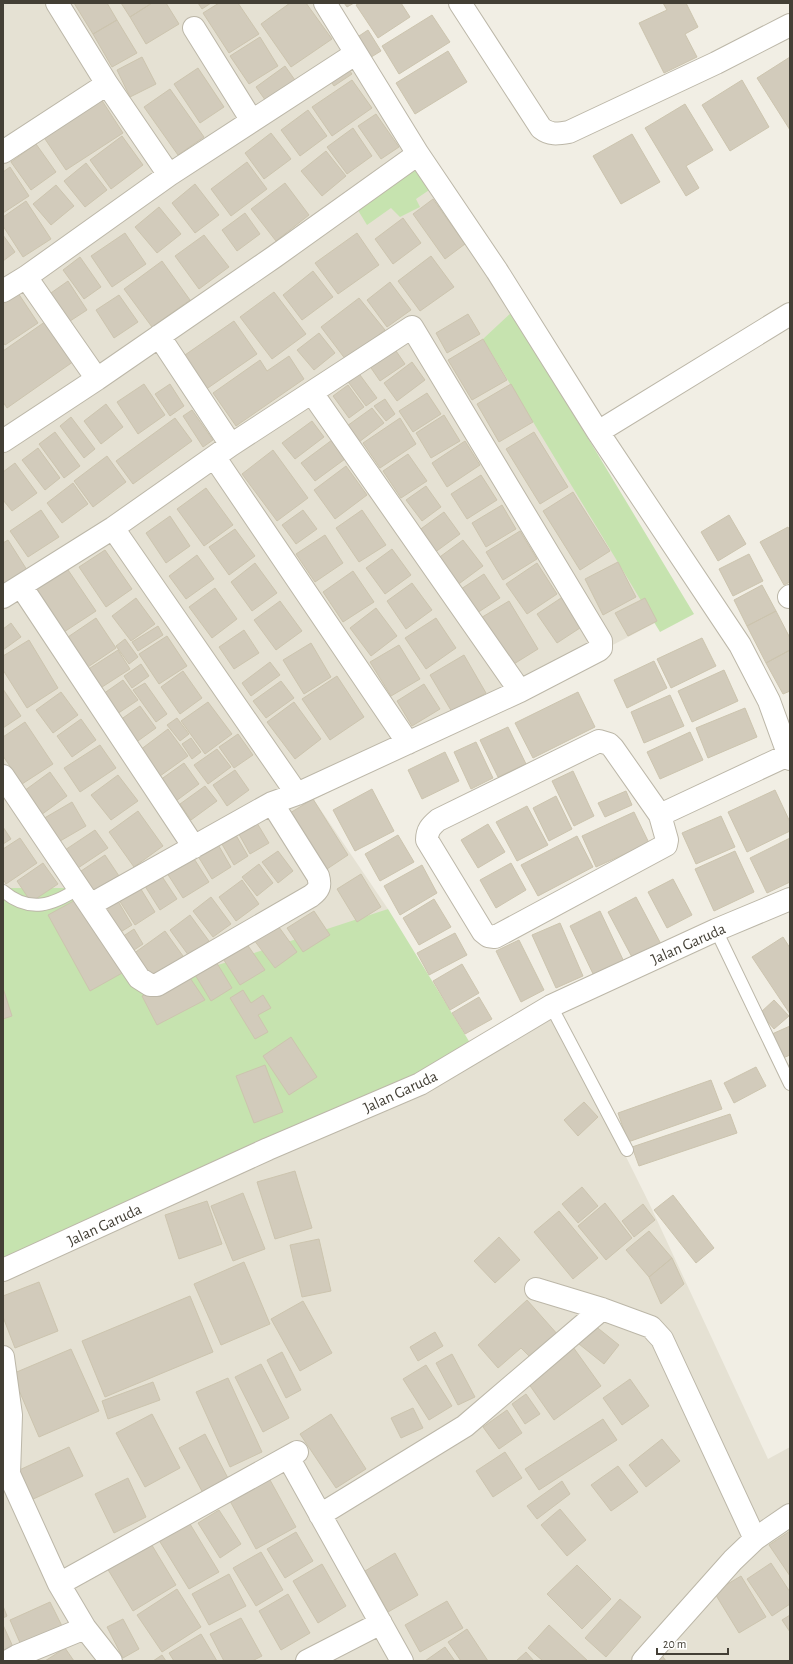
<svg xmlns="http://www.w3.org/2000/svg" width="793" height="1664" viewBox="0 0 793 1664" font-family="'Alegreya Sans',sans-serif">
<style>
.residential{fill:#e5e1d3}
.green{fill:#c6e3af}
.building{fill:#d2cbbb;stroke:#ccc4ae}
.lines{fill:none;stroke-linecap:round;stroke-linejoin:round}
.service-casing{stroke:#bcb7a8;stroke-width:14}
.minor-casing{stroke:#bcb7a8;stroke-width:24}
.service{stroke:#fff;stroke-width:12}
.minor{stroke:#fff;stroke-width:22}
.labels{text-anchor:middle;stroke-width:3.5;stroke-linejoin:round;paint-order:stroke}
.street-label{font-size:16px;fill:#433f35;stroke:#fff}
</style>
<rect width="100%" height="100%" fill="#f1eee4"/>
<path class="residential" d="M3 3H333L686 607 314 800 388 909 195 1012 3 899Z
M551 1006 649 1203 768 1459 790 1447V1661H3V1251Z"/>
<path class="green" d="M418 159 435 186 416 199 420 207 400 217 391 208 367 225 356 207Z
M512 312 694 614 660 632 483 339Z
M3 888H79L157 985 388 909 475 1051 3 1271Z"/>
<path class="building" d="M74 3H107L117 20 93 34Z
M121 3H152L130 17Z
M152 3H166L179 24 146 44 130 17Z
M198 3H211L202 9Z
M219 3H238L259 34 229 53 203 13Z
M290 3H306L332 39 291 67 261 24Z
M344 3H354L347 7Z
M360 3H401L410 17 378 38 356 5Z
M663 3H686L698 27 685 34 697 57 664 73 639 23 667 10Z
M432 15 450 42 399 74 382 46Z
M117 20 137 53 112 67 93 34Z
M368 30 381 51 368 59 356 38Z
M260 37 278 66 249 84 230 56Z
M448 51 467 82 415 114 396 83Z
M142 57 156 84 130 97 117 70Z
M790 57V130L757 78Z
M345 64 352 74 334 86 327 76Z
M285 66 297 83 268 104 256 87Z
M198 68 224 107 200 123 174 84Z
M352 80 372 108 332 136 312 107Z
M742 80 769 127 730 151 702 105Z
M170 89 204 137 178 155 144 107Z
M101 99 123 133 66 170 43 136Z
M685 104 713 150 686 166 699 188 686 196 645 128Z
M308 110 327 136 300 156 281 130Z
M376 114 399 147 381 159 358 126Z
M353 128 372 156 347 174 327 147Z
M271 133 291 159 264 179 245 153Z
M632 134 660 182 621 204 593 156Z
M122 136 143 165 111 189 90 160Z
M36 144 56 172 31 190 11 162Z
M326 151 346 176 322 196 301 171Z
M247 162 267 189 231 216 211 189Z
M86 163 107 190 85 207 64 181Z
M10 167 29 196 3 213V172Z
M285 183 309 215 276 241 251 209Z
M195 184 219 215 195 233 172 203Z
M56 185 74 206 51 225 33 204Z
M433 199 465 244 445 259 413 214Z
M26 201 51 239 23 257 3 226V217Z
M159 207 181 234 157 253 135 227Z
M245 213 260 234 237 251 222 230Z
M403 218 421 243 393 264 375 239Z
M125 233 146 264 112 287 91 256Z
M357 233 379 265 338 294 315 263Z
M3 235 15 252 3 261Z
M204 235 229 267 199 289 175 256Z
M431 256 454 287 420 311 398 281Z
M80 257 101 287 84 299 63 270Z
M162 261 190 300 152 327 124 289Z
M313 271 333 297 302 320 283 295Z
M68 281 87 310 67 323 48 295Z
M390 282 411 310 387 327 367 300Z
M16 290 38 323 5 345 3 342V299Z
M274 292 306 334 272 359 240 317Z
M119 295 138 322 114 338 96 310Z
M359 298 385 330 346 360 321 327Z
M468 314 480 334 447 353 436 333Z
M49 319 77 359 7 408 3 402V351Z
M234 321 257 354 205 390 182 357Z
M319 333 335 353 314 370 297 350Z
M483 339 507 380 472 400 448 360Z
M394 348 405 364 380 381 369 365Z
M289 356 304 379 236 426 213 393 260 360 267 371Z
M412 362 425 380 397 401 384 383Z
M357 371 377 398 366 406 346 379Z
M144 384 165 415 138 434 117 402Z
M170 384 184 406 170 416 155 394Z
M511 384 533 422 499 442 477 404Z
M348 385 364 407 349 418 333 396Z
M427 393 441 414 413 432 399 411Z
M385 399 395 414 386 421 374 406Z
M106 404 123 427 101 444 84 421Z
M372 408 384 423 359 442 347 426Z
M192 410 213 440 203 447 183 416Z
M444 415 460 441 431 458 416 433Z
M71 417 95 449 84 458 60 426Z
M175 418 192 441 133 484 116 461Z
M400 418 416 444 380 468 363 443Z
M312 421 324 437 295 459 282 443Z
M55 432 80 466 64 478 39 444Z
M534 432 568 487 540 504 506 449Z
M332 440 345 459 315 481 301 463Z
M465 441 480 465 447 487 432 463Z
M38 448 60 478 45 490 22 460Z
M273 450 308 498 277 521 242 474Z
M408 454 427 481 401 498 383 471Z
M107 456 126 482 93 507 74 481Z
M15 463 37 493 12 511 3 500V472Z
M346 466 367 495 335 519 314 490Z
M481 475 497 500 467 519 451 494Z
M73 483 88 504 62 523 47 503Z
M426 486 441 507 422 521 406 500Z
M206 488 233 525 204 546 177 509Z
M573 492 610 551 580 570 543 511Z
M502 505 516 529 486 547 472 523Z
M41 510 59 537 28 557 10 531Z
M303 510 317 529 296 544 282 525Z
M362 510 386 545 359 562 336 528Z
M444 512 460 534 434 553 418 531Z
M729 515 746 544 718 561 701 532Z
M170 516 190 546 166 563 146 533Z
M788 527 790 531V582L784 585 760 542Z
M235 529 255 556 229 575 209 547Z
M520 531 537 559 503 580 486 552Z
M325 535 343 563 315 582 296 554Z
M8 540 27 570 3 585V543Z
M463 540 483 566 456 586 437 559Z
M392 549 411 575 385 594 366 568Z
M105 550 132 589 106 607 79 567Z
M749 554 763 581 733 596 719 569Z
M197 555 214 579 186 599 169 576Z
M618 562 636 597 603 615 585 579Z
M255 563 277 593 252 611 231 582Z
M537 563 557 594 527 614 506 584Z
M64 564 96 611 64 632 33 586Z
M353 571 374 602 343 622 323 592Z
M484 574 500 598 477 613 461 589Z
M412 583 432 610 406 629 387 601Z
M762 585 776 611 747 626 734 600Z
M215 588 237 619 212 638 189 607Z
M564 596 583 626 557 643 537 614Z
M136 598 155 624 131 641 112 616Z
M645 598 657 621 628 636 615 613Z
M280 601 302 631 276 650 254 620Z
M509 601 538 649 509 667 479 619Z
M376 608 397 636 371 656 350 628Z
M776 611 790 638V650L766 663 747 626Z
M96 618 116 648 85 669 65 639Z
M436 618 456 648 426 669 405 638Z
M11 623 21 637 3 650V629Z
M158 626 163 635 138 651 132 642Z
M244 630 259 653 234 669 219 647Z
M167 636 187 666 159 684 139 654Z
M702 638 716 666 671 688 657 659Z
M125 639 138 657 129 664 116 646Z
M29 640 58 688 27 708 3 670V656Z
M311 643 331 677 304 694 283 660Z
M399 645 420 679 391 696 370 662Z
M118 650 130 669 99 689 87 670Z
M790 650V691L783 694 766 663Z
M464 655 486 693 452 712 430 675Z
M654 661 667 688 627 708 614 680Z
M270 662 280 675 251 696 242 683Z
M141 664 149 676 132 688 124 676Z
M724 670 738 701 692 722 678 691Z
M183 671 202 698 180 714 161 687Z
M337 676 364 717 330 740 302 699Z
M123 680 138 700 117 714 103 694Z
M281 681 294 698 266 718 253 701Z
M145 683 167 714 156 722 133 690Z
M424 684 440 709 412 726 397 701Z
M3 689 21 716 3 728Z
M61 692 78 715 53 733 36 710Z
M578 692 595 727 533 758 515 723Z
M670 695 684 726 644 743 631 712Z
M208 702 232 734 205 754 181 721Z
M294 702 321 739 295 759 267 722Z
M140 706 156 728 135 743 120 720Z
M745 708 757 737 708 758 696 728Z
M177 718 189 734 180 741 167 725Z
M81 719 96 740 72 757 57 736Z
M25 722 53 764 22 784 3 756V737Z
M508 727 526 764 498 777 480 740Z
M168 729 188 756 160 776 140 750Z
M690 732 703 760 660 779 647 752Z
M238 734 253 755 234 768 219 747Z
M191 738 201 752 192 759 182 744Z
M476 742 493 778 471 789 454 752Z
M100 745 116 768 80 792 64 768Z
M217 749 231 767 208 784 194 765Z
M445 752 459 781 422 799 408 770Z
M184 763 199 784 176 801 160 780Z
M235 770 249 790 227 806 213 785Z
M573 771 594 816 574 826 552 781Z
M50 772 67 796 41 815 24 791Z
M118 775 138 801 111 820 91 795Z
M205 786 217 801 191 820 180 804Z
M372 789 394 831 355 851 333 810Z
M775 790 790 822V831L747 852 728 812Z
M626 791 632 805 605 817 598 803Z
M556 796 572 829 549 841 533 808Z
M313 799 348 855 321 873 285 816Z
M72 802 86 826 55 844 41 820Z
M527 806 548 845 517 861 496 822Z
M138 811 163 846 134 867 109 832Z
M634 812 649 843 596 867 582 836Z
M721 816 735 847 696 864 682 833Z
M254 818 269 843 250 854 236 829Z
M488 824 505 852 478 868 461 840Z
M3 827 11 839 3 844Z
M95 830 108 848 78 868 65 850Z
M233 830 248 856 234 865 219 839Z
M398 835 414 862 380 881 365 854Z
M577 836 593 867 538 896 521 865Z
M20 838 37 863 6 884 3 879V849Z
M790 838V882L767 893 750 858Z
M216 841 231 867 212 879 196 853Z
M278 851 293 871 278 883 262 862Z
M735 851 754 892 714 911 695 869Z
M191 854 209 882 183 898 165 870Z
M105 855 121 879 97 895 81 871Z
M43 863 58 884 31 902 17 881Z
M511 863 526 890 496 908 480 880Z
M259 864 273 883 257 896 242 877Z
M422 865 437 893 400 915 384 886Z
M159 872 177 899 160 910 143 883Z
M361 874 381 907 357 922 337 889Z
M673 879 692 915 667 928 648 892Z
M242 880 259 904 236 921 219 897Z
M139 886 155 912 135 925 119 900Z
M115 896 132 925 114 936 96 907Z
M81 897 124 972 90 991 48 915Z
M211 897 231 924 213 937 193 911Z
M636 897 661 944 633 959 608 912Z
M434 899 451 927 419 945 403 918Z
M314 911 330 935 303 952 287 928Z
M600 911 626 966 596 980 570 926Z
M190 915 209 941 189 956 170 930Z
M276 923 297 952 275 968 254 940Z
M560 923 583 976 556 988 532 935Z
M134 929 143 944 128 954 119 939Z
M165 931 183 956 151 979 133 954Z
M455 933 467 955 429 975 417 953Z
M783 937 790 948V1014L752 957Z
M244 940 265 970 240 985 220 954Z
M519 940 544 990 521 1002 496 951Z
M215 960 232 988 211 1001 194 973Z
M462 964 479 993 450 1010 433 981Z
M188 975 205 1000 157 1025 142 996Z
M3 988 12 1016 3 1019Z
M243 990 251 1003 263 995 271 1008 258 1015 268 1032 255 1039 230 998Z
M479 997 492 1019 465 1034 452 1013Z
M774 1000 789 1016 774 1029 760 1013Z
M790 1026V1055L783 1058 772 1034Z
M291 1037 317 1077 289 1095 263 1056Z
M265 1065 283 1112 254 1123 236 1076Z
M756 1067 766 1086 734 1103 724 1083Z
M711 1080 722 1109 628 1142 618 1113Z
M584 1102 598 1117 578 1136 564 1120Z
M730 1114 737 1133 639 1166 632 1147Z
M295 1171 312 1228 275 1239 257 1182Z
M582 1187 598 1206 578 1223 562 1204Z
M243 1193 265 1249 233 1261 211 1206Z
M673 1195 714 1248 696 1263 654 1210Z
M207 1201 222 1244 179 1259 165 1215Z
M605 1203 632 1238 606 1260 578 1226Z
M643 1204 655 1220 634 1237 622 1221Z
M559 1211 598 1258 573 1279 534 1232Z
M649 1231 672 1258 649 1277 626 1250Z
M499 1237 520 1260 495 1283 474 1261Z
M319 1239 331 1291 302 1297 290 1245Z
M672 1258 684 1284 661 1304 649 1277Z
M244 1262 270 1324 221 1345 194 1284Z
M39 1282 58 1331 15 1348 3 1317V1296Z
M190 1296 213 1352 105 1397 82 1341Z
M527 1300 559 1336 533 1360 521 1348 498 1368 478 1345Z
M303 1301 332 1353 300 1371 271 1319Z
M594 1325 619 1345 604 1364 579 1344Z
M435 1332 443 1346 418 1361 410 1347Z
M573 1347 601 1386 554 1420 526 1380Z
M71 1349 99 1411 39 1437 12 1374Z
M282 1352 301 1390 286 1398 267 1360Z
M452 1354 475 1397 458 1405 436 1363Z
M261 1364 289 1418 263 1432 235 1377Z
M426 1365 452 1406 429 1420 403 1379Z
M228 1378 262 1452 230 1467 196 1392Z
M630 1379 649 1406 622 1425 603 1398Z
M153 1382 160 1400 108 1419 102 1401Z
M526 1394 540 1414 525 1424 512 1404Z
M413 1408 423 1428 401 1438 391 1418Z
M507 1410 522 1433 499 1449 483 1427Z
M152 1414 180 1468 145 1487 116 1433Z
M331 1414 366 1469 336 1488 300 1434Z
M603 1419 617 1440 539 1490 525 1469Z
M205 1434 230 1482 204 1495 179 1448Z
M662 1439 680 1461 646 1487 629 1465Z
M69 1447 83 1476 29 1501 15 1472Z
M505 1452 522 1478 493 1497 476 1471Z
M618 1466 638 1492 611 1511 591 1485Z
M128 1478 146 1517 114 1533 95 1494Z
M270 1480 296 1527 256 1549 230 1501Z
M562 1481 570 1494 537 1519 527 1506Z
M560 1509 586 1540 567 1556 541 1525Z
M219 1510 241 1544 220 1558 198 1523Z
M187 1519 219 1572 189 1589 157 1537Z
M790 1531V1576L769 1545Z
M296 1532 313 1561 285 1578 267 1549Z
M150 1542 176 1585 133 1611 107 1568Z
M261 1552 283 1590 256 1606 233 1568Z
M395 1553 418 1595 388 1612 365 1571Z
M771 1563 790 1592V1604L772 1616 747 1579Z
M322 1564 346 1606 318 1623 293 1581Z
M577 1565 611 1599 582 1629 547 1594Z
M229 1574 246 1606 209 1625 192 1594Z
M741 1576 766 1617 739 1633 714 1592Z
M177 1589 201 1627 162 1652 137 1615Z
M288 1594 310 1633 281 1650 259 1611Z
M620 1599 641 1617 606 1657 585 1638Z
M447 1601 463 1628 420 1652 405 1625Z
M50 1602 62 1626 21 1645 10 1620Z
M3 1606 7 1616 3 1618Z
M790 1615V1632L782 1620Z
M241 1618 262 1656 252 1661H224L210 1634Z
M123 1619 139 1649 123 1658 107 1627Z
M3 1625 14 1649 3 1653Z
M549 1625 588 1661H543L528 1648Z
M467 1629 488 1661H461L448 1642Z
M201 1634 217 1661H174L169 1653Z
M445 1647 455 1661H425Z
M65 1648 74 1661H45Z
M526 1652 534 1661H516Z
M661 1654 666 1661H651Z
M162 1655 166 1661H153Z"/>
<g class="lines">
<defs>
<path id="service" d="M3 891C30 914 53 905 79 888
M716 930 790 1084
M551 1006 627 1150"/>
<path id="minor" d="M57 3 107 84 169 175
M325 3 418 154 497 271 598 432 740 645 769 701 790 759
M460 3 541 128C550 135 557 134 569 132L716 63 790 25
M194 28 252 121
M3 152 107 84
M26 277 97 379 274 257 418 154
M3 291 26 277 169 175 355 54
M159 336 231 445
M312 393 520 691
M598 432 790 314
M3 441 97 379
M215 458 408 743
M113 528 297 794
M21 586 194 847
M3 597 113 528 231 445 412 327 601 641V648L599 650 520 691 297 794 272 803 90 905 3 776
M789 597 790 596
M599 741 609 744 613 748 660 815 667 840 666 845 495 937 488 936 483 932 427 840C427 830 431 826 438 820Z
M660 815 788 755
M90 905 139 978 150 985H157L311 896C319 890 321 886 318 876L272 803
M3 1270 268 1149 420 1084 551 1006 716 930 790 899
M536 1289 602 1309 651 1327 662 1339 755 1539
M3 1357 11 1415 9 1474 59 1584 85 1628 111 1661
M288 1457 402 1661
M320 1515 465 1426 602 1309
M59 1584 297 1452
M8 1661 17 1656 85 1628
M307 1661 381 1623
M643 1661 733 1560 755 1539 790 1515"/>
</defs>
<use href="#service" class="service-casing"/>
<use href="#minor" class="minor-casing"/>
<use href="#service" class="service"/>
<use href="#minor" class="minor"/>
</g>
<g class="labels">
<g class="street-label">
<text transform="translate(688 943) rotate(-24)" y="6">Jalan Garuda</text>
<text transform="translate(400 1091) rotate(-25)" y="6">Jalan Garuda</text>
<text transform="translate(104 1224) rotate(-25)" y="6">Jalan Garuda</text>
</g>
</g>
<rect width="793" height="1664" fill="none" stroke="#433f35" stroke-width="8"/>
<path d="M657 1648v6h71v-6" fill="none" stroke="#433f35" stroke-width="2"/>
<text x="663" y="1648" font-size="12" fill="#433f35" stroke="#ffffff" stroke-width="3" paint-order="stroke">20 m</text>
</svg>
